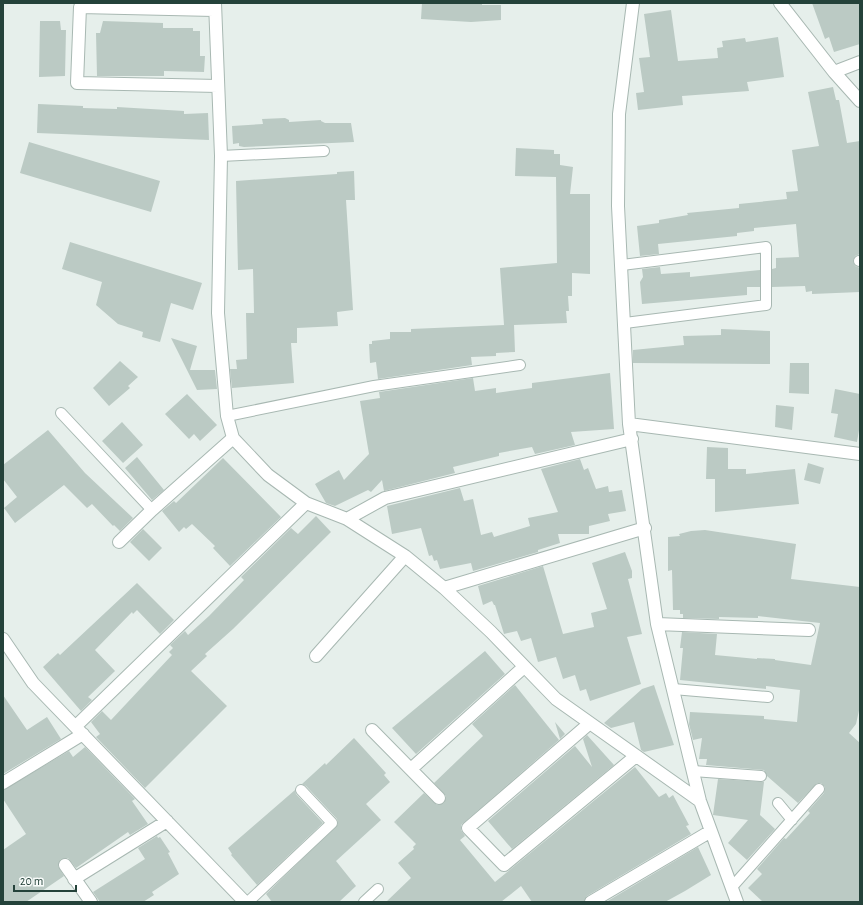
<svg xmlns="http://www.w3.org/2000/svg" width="863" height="905" viewBox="0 0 863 905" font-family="'Alegreya Sans',sans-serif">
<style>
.building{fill:#bbcac4}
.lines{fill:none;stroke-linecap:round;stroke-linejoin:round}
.service-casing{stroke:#a8b8b2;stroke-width:12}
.minor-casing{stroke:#a8b8b2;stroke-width:14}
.service{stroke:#fff;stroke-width:10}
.minor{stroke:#fff;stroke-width:12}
</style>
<rect width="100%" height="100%" fill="#e6efeb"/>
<path class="building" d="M422 3H482V5H501V20L471 22 421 19Z
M812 3H860V44L834 52 829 37 825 39Z
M671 10 678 61 718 58 717 48 723 47 722 41 745 38 746 42 778 37 784 77 747 82 749 91 682 96 683 105 638 110 636 93 644 92 639 58 650 57 644 14Z
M40 21H60L61 30H66L65 76 39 77Z
M103 21 163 23V28H193V31H200V56H205L204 72 164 71V76H97L96 33H100Z
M833 87 836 100H839L847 143 860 141V254L855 256 853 261 855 266 860 268V292L812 294V291L806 292 805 286 772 287V269L776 268V258L799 257 796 224 754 228V231L737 233V236L658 244 659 254 640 256 637 226 659 223V220L688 215 687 213 739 208V204L787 199 786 192 798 191 792 150 819 146 808 92Z
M38 104 83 106V108L117 109V107L184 111V114L208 113 209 140 37 133Z
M285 118 289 120V122L321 120V121L325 123H351L354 142 244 147 239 146V143L233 144 232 126 263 124 262 119Z
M29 142 160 181 151 212 20 173Z
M516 148 554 150V154H560V165L573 167 570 194H590V274L572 273V296H568L569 311H566L567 323 514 325 515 352 496 353V356L471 357 472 365 378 379 376 362 370 363 369 344H372V341L390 339V332H411V329L504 325 500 268 557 263 556 177 515 176Z
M354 171 355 200H346L353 310 337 312 338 326 297 328V343H291L294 383 232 388 230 369H237L236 360 247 359 246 313H254L253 269 238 270 236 181 337 174V172Z
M70 242 202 283 193 310 171 303 160 342 142 337 143 332 118 324 96 305 102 282 62 269Z
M660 267 661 274 690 272V277L760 270V287H747V295L642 304 640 282 643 277 642 269Z
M721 329 770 331V364L633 363V350L684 345 683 336 721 335Z
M171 338 197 346 190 370H215L217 389 197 390Z
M120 361 138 377 128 386 130 388 109 406 93 388Z
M790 363H809V394L789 393Z
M610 373 614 429 571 432 575 445 535 454 532 447 499 453V456L453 467 455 473 384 491 382 480 371 492 368 490 335 506 326 503 315 484 339 470 344 480 369 454 360 401 380 398 379 392 473 378 475 391 496 388V393L532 388V383Z
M835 389 860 394V424L857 442 834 437 838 414 831 413Z
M187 394 217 425 200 441 194 434 189 439 165 414Z
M776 405 794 407 792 430 775 427Z
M122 422 143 445 123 463 102 441Z
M48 430 85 473 133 518 120 531 114 525 113 526 92 504 87 508 64 485 15 523 4 508 17 497 3 479V465Z
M707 447 728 448V469H746V474L795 469 799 504 715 512V479H706Z
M137 457 164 490 152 500 125 468Z
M223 458 281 517 230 566 213 548 215 546 192 524 186 529 184 527 179 532 162 511 174 501 176 503Z
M580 459 584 470 588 468 596 489 608 486 609 492 622 490 626 511 608 514 610 521 589 526V534H558L560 543 538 550V552L473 571 471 563 440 569 437 560 434 561 432 555 429 556 421 528 392 534 387 506 460 488 464 501 473 499 481 535 492 532 494 537 530 526 528 518 558 512 541 469Z
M808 463 824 468 820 484 804 480Z
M316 516 331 532 233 629 205 654 207 656 191 671 227 706 145 788 96 737 100 734 91 722 102 711 111 720 172 655 169 652 173 648 170 645 185 631 188 635 209 616 244 580 241 577 291 528 298 534Z
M143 529 162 548 149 561 130 542Z
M705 530 796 544 791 579 860 587V706L856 724 849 733 860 743V902H763L748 888 762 874 757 869 784 838 786 839 810 813 808 811 824 793 825 787 821 783H817L798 803 767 776 764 770 706 765 707 759H699L702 738 693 740 689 724 690 712 764 716V719L797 722 800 690 766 686V689L680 680 683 648H680L682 632 717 634 715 655 757 659V658L775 659V660L811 665 820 623 758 616V618L719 617V619L683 618V614H680V610H673L672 570 668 571V537L680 536 679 534 691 531Z
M625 552 632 571V578L628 579 642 634 627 637 641 684 590 701 586 689 580 691 575 675 563 679 556 657 538 662 531 638 521 641 517 631 504 634 495 605H494L492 601 483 605 478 586 543 566 563 634 594 627 591 613 607 609 592 563Z
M137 583 174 620 160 634 137 610 133 614 132 612 95 650 115 671 88 697 92 700 81 711 43 667 58 653 60 655Z
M485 651 505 674 416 754 392 728Z
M515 685 559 740 461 825V830L465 836 460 840 495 882 635 767 659 797 666 793 669 798 673 795 689 825 686 826 691 834 587 896 584 902H532L521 886 501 902H386L411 878 398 863 414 849 413 847 416 844 394 822 424 793 437 805 444 803 446 796 434 783 483 736 472 724Z
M654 685 674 745 644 752 641 750 634 722 611 728 604 723 642 689Z
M3 695 27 730 47 717 61 739 3 774Z
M555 722 565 734 560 739Z
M587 735 614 765 512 849 488 821 575 746 592 767 583 739Z
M354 738 386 773 384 775 390 782 366 804 381 820 336 861 356 886 339 902H272L266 894 338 824 337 819 306 786 302 784 325 763 326 765Z
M85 747 135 799 132 801 148 824 130 835 128 832 76 868 68 858 61 859 58 866 64 876 26 902H3V850L26 834 3 799V790L69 751 73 757Z
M718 779 764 782 760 815 775 829 747 860 728 843 748 820 713 815Z
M295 790 296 794 323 823 257 885 231 855 232 854 228 848Z
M157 836 158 838 160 837 170 852 168 853 179 874 152 892 154 895 143 902H100L93 892 145 859 138 848Z
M698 847 711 875 685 891 665 902H606Z"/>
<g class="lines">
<defs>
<path id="service" d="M221 156 324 151
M859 261H860
M622 265 766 247V305L625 323
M61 413 152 510
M227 416 374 386 520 365
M673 689 768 697
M693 771 761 776
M778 803 792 820
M732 887 819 789
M248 902 332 823 301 790
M364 902 378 889"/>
<path id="minor" d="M215 3 221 156 218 313 227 416 233 438 268 475 306 503 347 519 405 556 444 588 491 632 556 699 700 801
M633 3 619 114 618 206 629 424 657 624 700 801 737 902
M780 3 834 72 860 101
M214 10 80 7 77 83 218 86
M834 72 860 62
M629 424 860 454
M347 519 385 498 632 439
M119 542 152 510 233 438
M444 588 645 528
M657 624 809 630
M3 639 33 683 245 902
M316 656 405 556
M590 723 468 828 504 865 636 756
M76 726 306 503
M372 730 439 798
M411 769 524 667
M3 783 83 734
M65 865 91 902
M74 879 167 821
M591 902 711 831"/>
</defs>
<use href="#service" class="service-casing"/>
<use href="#minor" class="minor-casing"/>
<use href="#service" class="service"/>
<use href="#minor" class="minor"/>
</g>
<rect width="863" height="905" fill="none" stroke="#24423a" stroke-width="8"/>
<path d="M14 885v6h62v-6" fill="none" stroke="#24423a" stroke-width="2"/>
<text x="20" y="885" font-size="12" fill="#24423a" stroke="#f7fbf9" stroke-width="3" paint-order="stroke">20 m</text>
</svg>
